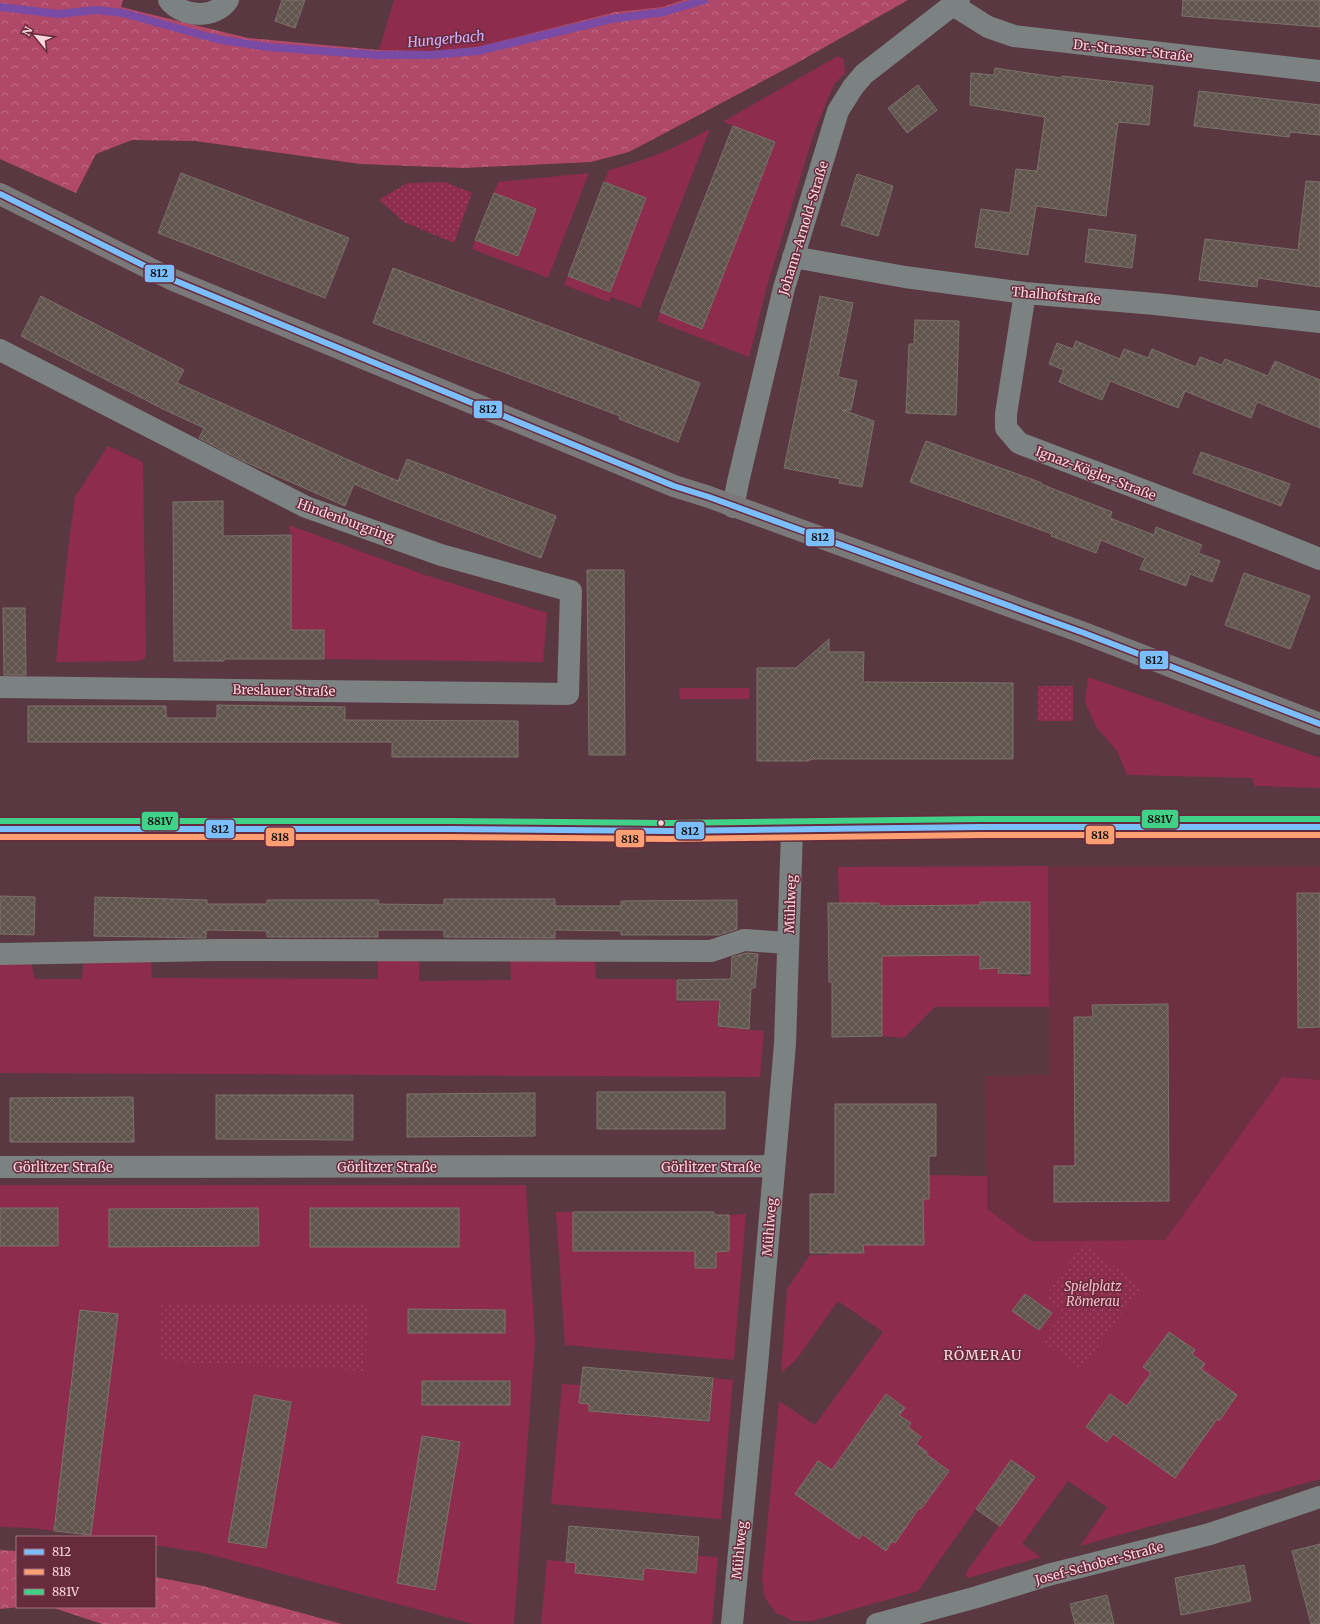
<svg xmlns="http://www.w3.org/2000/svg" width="1320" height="1624" viewBox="0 0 1320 1624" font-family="Merriweather,serif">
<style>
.built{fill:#6d2f42}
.green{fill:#8d2c4d}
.forest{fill:url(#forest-crowns)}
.park{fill:url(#park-dots)}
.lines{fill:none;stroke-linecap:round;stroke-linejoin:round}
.stream{stroke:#794ba5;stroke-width:8}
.building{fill:url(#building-cross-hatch);stroke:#7c716a}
.street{stroke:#7c8181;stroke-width:22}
.secondary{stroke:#7b7879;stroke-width:22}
.bus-1-casing{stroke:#662b3d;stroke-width:9}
.bus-2-casing{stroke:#662b3d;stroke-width:9}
.bus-3-casing{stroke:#662b3d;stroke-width:9}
.bus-1{stroke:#7abffc;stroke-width:6}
.bus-2{stroke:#fd9f72;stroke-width:6}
.bus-3{stroke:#40d288;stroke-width:6}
.bus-dot{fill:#fcd6de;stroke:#662b3d;stroke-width:1.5}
.labels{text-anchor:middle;stroke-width:3;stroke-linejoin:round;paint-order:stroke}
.street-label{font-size:13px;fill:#fcd6de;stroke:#662b3d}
.park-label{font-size:13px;font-style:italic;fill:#fabdcb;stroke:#662b3d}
.water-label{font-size:14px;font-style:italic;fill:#d2b1fd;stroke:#662b3d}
.neighbourhood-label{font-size:14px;letter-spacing:1px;fill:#fcd6de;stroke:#662b3d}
.line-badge{stroke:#662b3d;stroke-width:1.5}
.pale-badge-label{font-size:11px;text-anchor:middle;font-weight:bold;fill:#111}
</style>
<defs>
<pattern id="forest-crowns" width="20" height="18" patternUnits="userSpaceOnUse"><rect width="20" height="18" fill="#b04869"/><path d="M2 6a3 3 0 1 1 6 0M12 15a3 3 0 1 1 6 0" fill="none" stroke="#c06a85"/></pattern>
<pattern id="park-dots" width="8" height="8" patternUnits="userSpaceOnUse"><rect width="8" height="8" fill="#8d2c4d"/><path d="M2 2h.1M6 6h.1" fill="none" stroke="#9e4a66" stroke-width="1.8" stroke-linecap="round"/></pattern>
<pattern id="building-cross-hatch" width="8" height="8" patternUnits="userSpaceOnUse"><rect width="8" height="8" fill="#60554e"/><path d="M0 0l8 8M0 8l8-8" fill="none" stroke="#786d67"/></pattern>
</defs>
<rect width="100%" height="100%" fill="#593842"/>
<path class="built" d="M1048 866H1320V1080L1282 1077 1165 1240 1031 1241 987 1209 986 1076 1050 1075Z"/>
<path class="green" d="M394 0H683L662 7 615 12 477 47 432 51 379 50Z
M838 56 844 60 845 73 835 83 831 91 814 133 767 286 749 357 657 321 660 312 703 328 730 258 688 242 697 220 739 236 775 142 724 122V121Z
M710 129 640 308 611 297 609 302 564 285 568 276 610 292 646 198 604 182 609 170C645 161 678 147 710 129Z
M589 173 548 278 472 249 475 240 518 256 536 210 494 193 498 182Z
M108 446 143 462 146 657 139 661 56 662 69 541 75 497Z
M289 525 422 574 547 613 543 662 324 659V630H291V535Z
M1088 677 1320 758V788L1255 786 1252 778 1127 775 1117 751 1096 727 1085 702Z
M679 688H750L749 699H680Z
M1048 866 1049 1007H935L904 1038 882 1036V981L879 956 980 955V969L999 968V973L1020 974V976H1030V902H980V905L879 906 839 903 838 867Z
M84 956 151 958 152 978 378 979V959L419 958V981L511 980 510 957H595L596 979H676L677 1002 719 1001 717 1027 764 1031 760 1077 0 1073V962H31L35 979H82Z
M1282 1077 1320 1080V1479L1080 1546 1107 1507 1068 1481 1022 1544 1041 1557 968 1578 965 1574 999 1526 976 1509 918 1591 812 1621H793L776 1613 765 1598 762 1579 779 1401 815 1425 883 1332 838 1301 796 1360 781 1373 787 1289 810 1255H828L829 1253H863V1243L923 1245V1209L921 1199 929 1198V1175L987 1176V1209L1031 1241 1165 1240Z
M0 1185H526L535 1341 514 1624H473L204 1553 155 1545V1537H103L31 1528 0 1527Z
M556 1212H573V1251H695L716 1268V1252L729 1251V1215L746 1214 734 1360 565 1345Z
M713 1378 733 1380 721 1519 551 1504 562 1384 581 1385 589 1404V1411L605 1413 606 1405 614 1413 631 1415 632 1407 642 1408 641 1416 657 1417V1409L692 1412V1420L709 1422Z
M697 1556 718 1557 712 1624H541L547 1560 601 1565V1577L643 1580 644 1568 696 1573Z"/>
<path class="forest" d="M0 0H123L121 7 248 38 379 50 432 51 477 47 615 12 662 7 683 0H908L795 64 629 152 591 162 463 168 360 164 195 141 132 140 96 154 76 193 0 159Z
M0 1550 17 1551V1607H20L0 1609Z
M155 1577 203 1586 342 1624H102L51 1607H155Z"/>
<path class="park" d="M445 182 472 193 454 243 404 222 379 200 407 183Z
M1038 686H1073V721H1038Z
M1083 1244 1142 1286 1082 1369 1042 1341 1064 1312 1044 1298Z
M162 1303 368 1305 365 1371 159 1361Z"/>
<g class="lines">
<path class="stream" d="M0 7 58 14 96 10 123 13 205 36
M210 37 222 40 268 47 377 55H431L478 51 611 19 664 12 704 0"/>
</g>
<path class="building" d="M282 0H305L295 28 275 21Z
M1183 0H1320V27L1182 16Z
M995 68 1061 78 1062 76 1153 86 1149 125 1118 122 1106 216 1036 206 1028 255 975 247 981 209 1010 213 1016 169 1037 171 1045 117 970 105 971 73 994 75Z
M918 85 937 110 907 133 888 108Z
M1199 91 1320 105V135L1290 132 1289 137 1194 126Z
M733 126 775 142 702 329 660 312Z
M181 173 349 238 325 298 158 233Z
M857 174 893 186 878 236 841 225Z
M1306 181 1320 182V287L1258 278 1257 287 1199 280 1205 239 1298 250Z
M604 182 646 198 610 292 568 276Z
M494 193 536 209 518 256 475 240Z
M1089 229 1136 235 1132 268 1085 262Z
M393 268 700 383 678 442 619 419 620 416 373 323Z
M41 296 184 370 177 383 362 466 398 481 407 459 556 516 541 558 391 500 354 484 345 506 243 461 199 438 204 428 163 409 21 336Z
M820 296 853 303 838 377 857 381 851 410H843L874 421 862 487 839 483 840 479 784 468Z
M915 320 959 321 956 415 906 413 909 344H914Z
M1076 341 1120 359 1124 349 1148 358 1152 349 1196 367 1200 357 1222 365 1225 359 1268 376 1275 361 1320 380V428L1257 402 1251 418 1185 391 1178 408 1110 381 1102 400 1059 382 1064 370 1049 364 1057 343 1073 349Z
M926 441 1042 483 1041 484 1112 512 1110 518 1154 535 1156 527 1202 545 1198 553 1220 561 1212 582 1190 574 1186 586 1140 569 1145 558 1101 540 1096 553 1051 536 1052 534 910 482Z
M1201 452 1290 484 1281 506 1193 473Z
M223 501V536L291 535V630H324V659H224V661H174L173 502Z
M587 570H624L625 755H589Z
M1244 573 1310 596 1290 649 1225 625Z
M3 608H25L26 675H4Z
M829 639V652H864L863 682 1013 683V759H812L808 761H757V668H796Z
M217 705 345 707V720L518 721V757H392V742H28V706H166V718H217Z
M1297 893H1320V1027L1298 1028Z
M0 896 35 897 34 935 0 934Z
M95 897 207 900V904H267V900H379L378 904 444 905V899H555V906H621V901L737 900V929L719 935H621V931L555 930V938L444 937V930H378V937H267V931L206 930V938L94 936Z
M980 902H1030V974L998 973 999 968 980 969V955L882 956V1036L832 1037V982H829L828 903H879V906L980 905Z
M746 953 758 954 755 988H751L749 1029 718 1026 720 1000H677V980L731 979 732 957Z
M1168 1004 1169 1201 1054 1202V1166H1075L1074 1017H1093L1092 1005Z
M597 1092H725V1129H597Z
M535 1093V1136L407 1137V1094Z
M216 1095H353V1140L216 1139Z
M133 1097 134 1142H10V1098Z
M835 1104H936V1156H929V1199H923L924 1245H863L864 1253H810V1194H835Z
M0 1208H58V1246H0Z
M258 1208 259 1246 109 1247V1209Z
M310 1208H459V1247H310Z
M573 1212H714V1215H729V1251L716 1252V1268H695V1251H573Z
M1025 1294 1052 1313 1039 1330 1012 1311Z
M408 1309 505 1310V1333H408Z
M80 1310 118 1314 91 1535 54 1531Z
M1169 1332 1195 1350 1192 1354 1205 1364 1201 1369 1237 1395 1219 1421 1217 1419 1175 1478 1113 1434 1107 1442 1086 1427 1110 1394 1127 1406 1151 1373 1143 1367Z
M583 1367 713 1378 709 1421 589 1411V1404L579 1403Z
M422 1381H510V1405H422Z
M886 1394 905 1408 899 1415 911 1423 908 1427 921 1437 916 1444 927 1452 926 1454 949 1471 921 1509 919 1508 895 1543 892 1541 886 1551 862 1534 859 1539 795 1494 818 1461 832 1470Z
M254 1395 291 1402 266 1548 228 1542Z
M422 1436 460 1442 435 1590 397 1583Z
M1011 1460 1035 1477 1000 1526 976 1509Z
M569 1526 699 1537 696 1573 644 1568 643 1580 575 1573 576 1563 566 1562Z
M1320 1544V1624H1311L1292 1551Z
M1244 1565 1251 1601 1181 1615 1175 1578Z
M1107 1595 1114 1624H1075L1070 1604Z"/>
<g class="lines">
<path class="street" d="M169 0C183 18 215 19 228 0
M953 5 988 27 1014 36 1320 71
M793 257 905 277 1025 293 1155 304 1320 322
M1025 293 1006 414V428L1019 443 1245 529 1320 559
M0 350 306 507 441 555 571 591 568 694 0 687
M733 507 738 482 784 288 838 111 853 87 864 74 959 0
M0 954 216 950 711 951 744 940 788 943
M0 1167 774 1166
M732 1624 757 1366 785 1044 792 830
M877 1624 977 1597 1048 1575 1210 1534 1320 1497"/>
<path class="secondary" d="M0 194 171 279 674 486 709 497 1084 633 1320 724
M0 829H450L668 831 980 827H1320"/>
<defs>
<path id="bus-1" d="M0 194 171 279 674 486 709 497 1084 633 1320 724
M0 829H450L668 831 980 827H1320"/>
<path id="bus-2" d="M0 837H450L668 839 980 835H1320"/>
<path id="bus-3" d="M0 821H450L668 823 980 819H1320"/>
</defs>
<use href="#bus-1" class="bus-1-casing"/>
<use href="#bus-2" class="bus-2-casing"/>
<use href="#bus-3" class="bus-3-casing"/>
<use href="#bus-1" class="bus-1"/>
<use href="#bus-2" class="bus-2"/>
<use href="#bus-3" class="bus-3"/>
</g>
<circle class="bus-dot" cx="661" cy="823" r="3.5"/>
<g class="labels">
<g class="street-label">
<text transform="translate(1133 50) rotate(6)" y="5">Dr.-Strasser-Straße</text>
<text transform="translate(803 228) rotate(-73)" y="5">Johann-Arnold-Straße</text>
<text transform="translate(1056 295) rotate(5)" y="5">Thalhofstraße</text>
<text transform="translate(1096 473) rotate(21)" y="5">Ignaz-Kögler-Straße</text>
<text transform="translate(346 520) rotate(20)" y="5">Hindenburgring</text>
<text transform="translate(284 690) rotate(1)" y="5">Breslauer Straße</text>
<text transform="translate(790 904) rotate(-88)" y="5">Mühlweg</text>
<text x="63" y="1172">Görlitzer Straße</text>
<text x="387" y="1172">Görlitzer Straße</text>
<text x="711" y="1172">Görlitzer Straße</text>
<text transform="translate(769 1227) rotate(-85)" y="5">Mühlweg</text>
<text transform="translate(739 1550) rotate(-84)" y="5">Mühlweg</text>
<text transform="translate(1099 1563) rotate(-15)" y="5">Josef-Schober-Straße</text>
</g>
<g class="park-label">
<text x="1093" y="1291">Spielplatz<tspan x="1093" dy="15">Römerau</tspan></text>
</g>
<g class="water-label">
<text transform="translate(446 39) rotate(-5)" y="5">Hungerbach</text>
</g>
<g class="neighbourhood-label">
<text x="983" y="1360">RÖMERAU</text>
</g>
</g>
<g class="line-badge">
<rect x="144" y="264" width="31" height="19" rx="4" fill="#7abffc"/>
<rect x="473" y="400" width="30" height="19" rx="4" fill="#7abffc"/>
<rect x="805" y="528" width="30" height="19" rx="4" fill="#7abffc"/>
<rect x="1139" y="650" width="30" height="20" rx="4" fill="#7abffc"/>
<rect x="1141" y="809" width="38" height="20" rx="4" fill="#40d288"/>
<rect x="141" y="811" width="38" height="20" rx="4" fill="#40d288"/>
<rect x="205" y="819" width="30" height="20" rx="4" fill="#7abffc"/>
<rect x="675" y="821" width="30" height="19" rx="4" fill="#7abffc"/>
<rect x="1085" y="825" width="30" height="20" rx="4" fill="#fd9f72"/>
<rect x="265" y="827" width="30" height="20" rx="4" fill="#fd9f72"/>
<rect x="615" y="829" width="30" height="19" rx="4" fill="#fd9f72"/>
</g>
<g class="pale-badge-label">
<text x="159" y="277">812</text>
<text x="488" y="413">812</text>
<text x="820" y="541">812</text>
<text x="1154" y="664">812</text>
<text x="1160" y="823">881V</text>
<text x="160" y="825">881V</text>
<text x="220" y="833">812</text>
<text x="690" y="835">812</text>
<text x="1100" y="839">818</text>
<text x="280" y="841">818</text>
<text x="630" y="843">818</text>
</g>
<rect x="16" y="1536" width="140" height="72" fill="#662b3d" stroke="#a26f7d"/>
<rect x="24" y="1549" width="20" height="6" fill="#7abffc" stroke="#a26f7d"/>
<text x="52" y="1556" font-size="12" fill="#fcd6de">812</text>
<rect x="24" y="1569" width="20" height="6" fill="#fd9f72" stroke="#a26f7d"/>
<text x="52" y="1576" font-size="12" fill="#fcd6de">818</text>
<rect x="24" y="1589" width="20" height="6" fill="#40d288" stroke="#a26f7d"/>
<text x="52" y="1596" font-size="12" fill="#fcd6de">881V</text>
<g transform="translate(36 36) rotate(299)" stroke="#662b3d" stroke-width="3" paint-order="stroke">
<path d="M0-3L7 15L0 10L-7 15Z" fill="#fcd6de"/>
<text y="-6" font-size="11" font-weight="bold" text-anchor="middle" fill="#fcd6de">N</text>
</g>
</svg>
